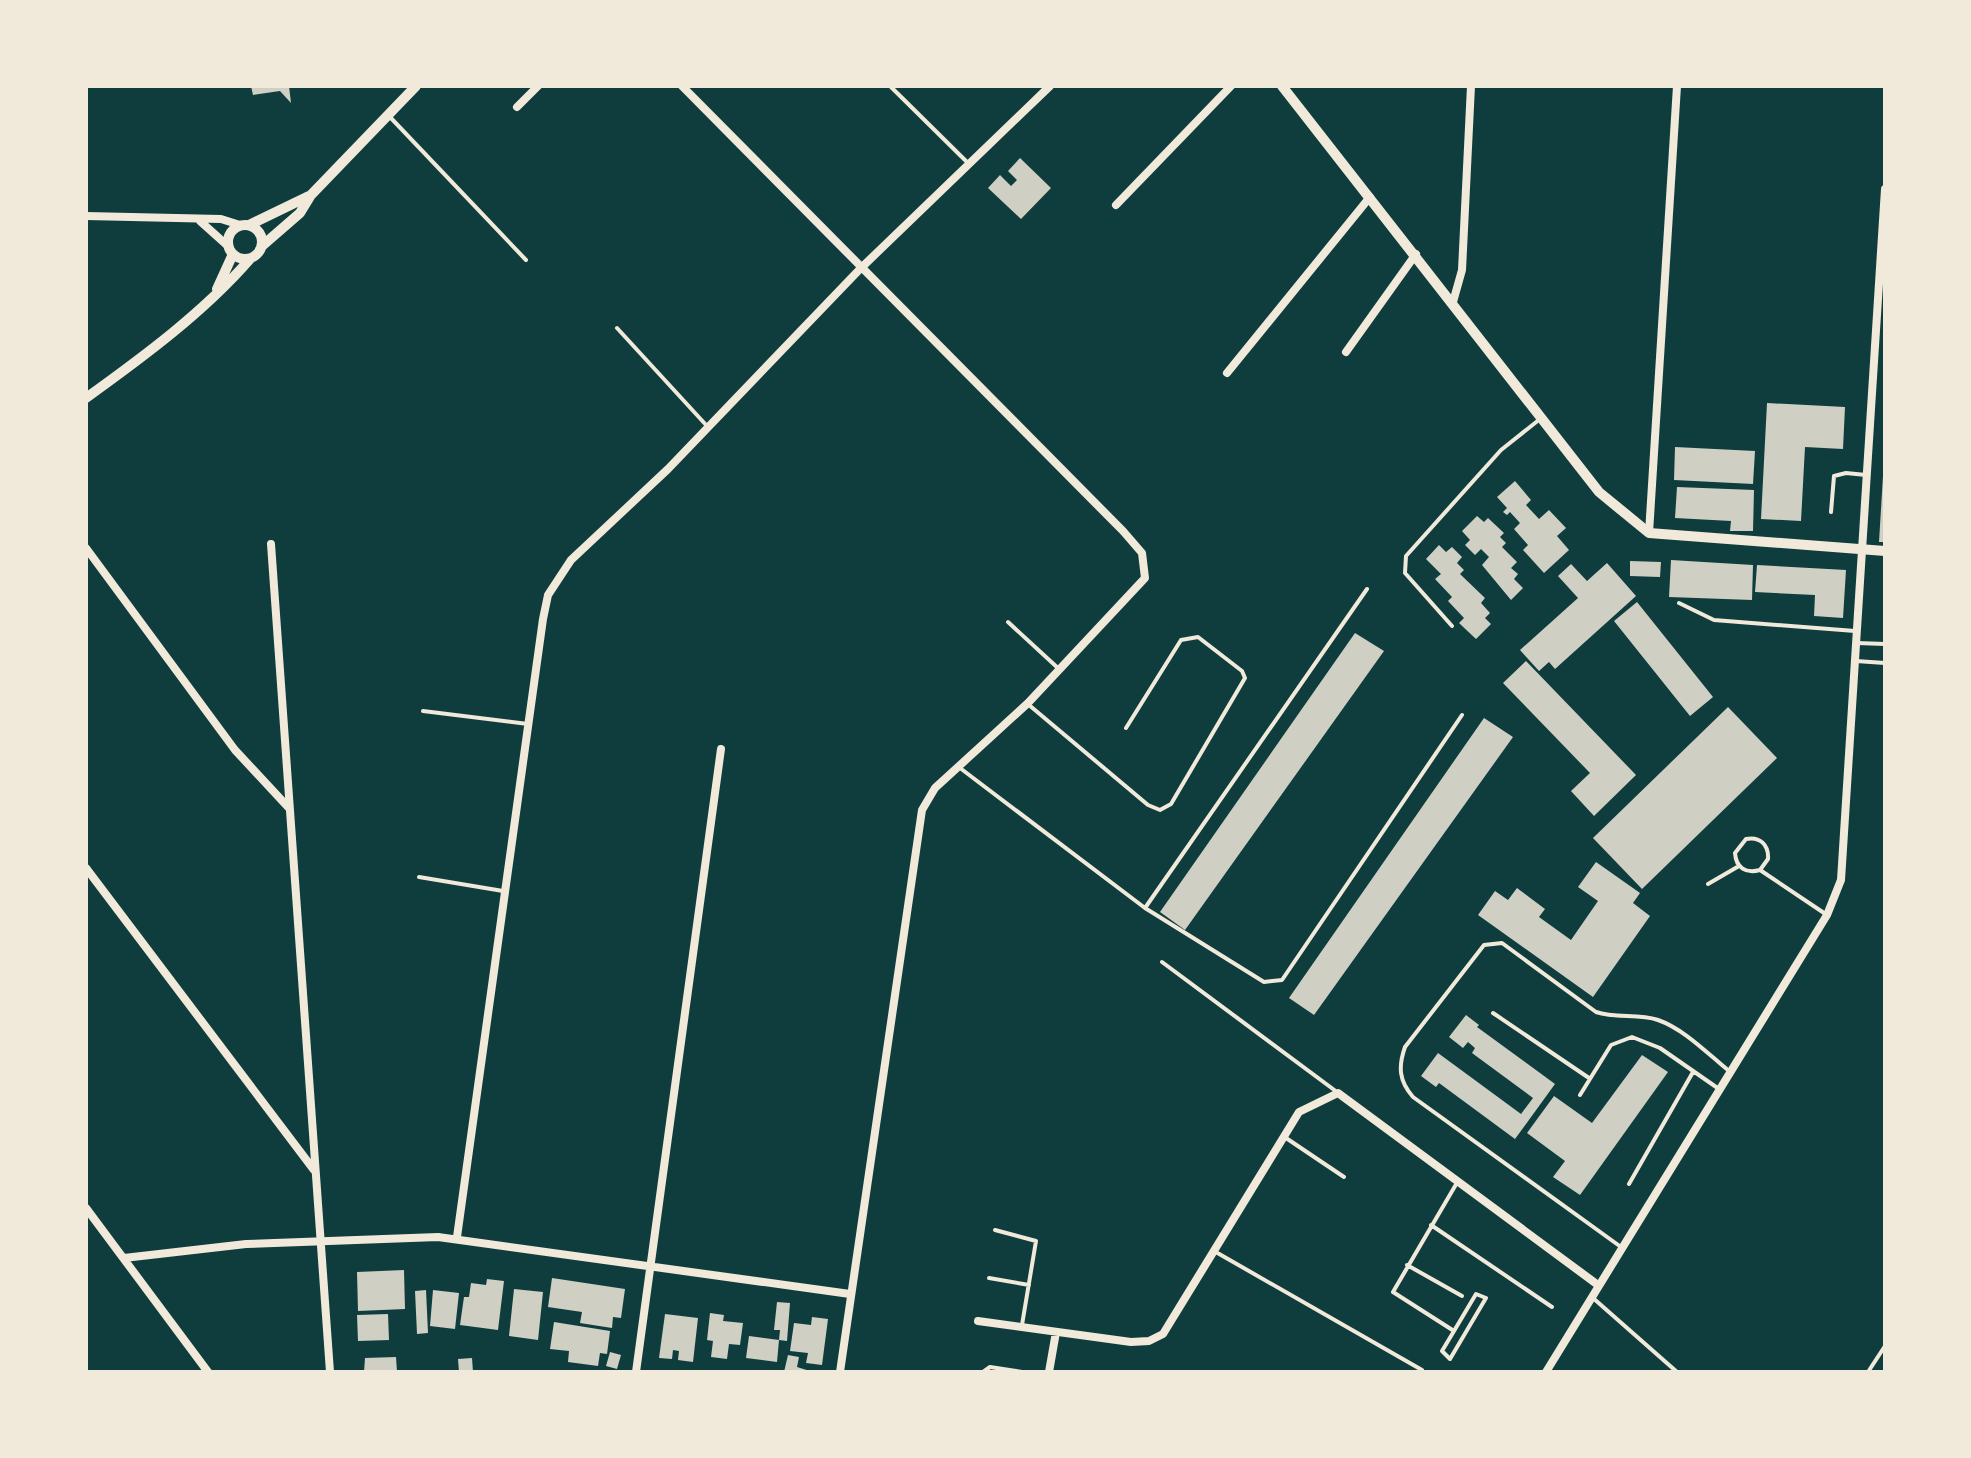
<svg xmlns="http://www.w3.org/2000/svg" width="1971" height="1458" viewBox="0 0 1971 1458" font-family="Cabin,sans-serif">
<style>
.building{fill:#cfcfc3}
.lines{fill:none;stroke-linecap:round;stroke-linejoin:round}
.service{stroke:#f1e9da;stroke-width:4}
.minor{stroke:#f1e9da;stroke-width:8}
.tertiary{stroke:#f1e9da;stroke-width:10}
</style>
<rect width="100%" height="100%" fill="#0f3d3e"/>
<path class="building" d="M251 86H289L291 103 280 91 253 95Z
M1020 158 1051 188 1021 219 988 188 1000 175 1011 186 1017 180 1008 171Z
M1767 403 1845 407 1843 449 1805 447 1801 521 1761 519Z
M1675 447 1755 451 1753 484 1674 480Z
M1883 476H1885V542H1879Z
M1515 481 1531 500 1526 505 1539 519 1549 510 1566 528 1557 536 1569 550 1544 573 1523 550 1528 545 1514 529 1520 523 1510 512 1507 515 1503 512 1507 508 1497 497Z
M1677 487 1754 490 1753 531H1730L1731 521 1675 518Z
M1477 516 1484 522 1488 518 1504 533 1500 537 1506 543 1502 547 1517 562 1511 568 1518 574 1514 579 1523 588 1511 600 1482 565 1489 557 1481 549 1475 555 1465 545 1470 540 1462 531Z
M1439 545 1446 552 1452 547 1462 557 1457 563 1464 570 1460 574 1485 598 1481 603 1490 613 1485 618 1491 624 1476 639 1459 623 1464 618 1448 601 1452 597 1435 579 1441 574 1426 559Z
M1671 560 1753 565 1752 600 1669 597Z
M1630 561 1661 562 1660 577 1630 576Z
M1607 563 1636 596 1555 669 1549 662 1539 671 1520 650 1578 598 1558 576 1571 564 1587 581Z
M1757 565 1846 570 1843 618 1814 616 1815 595 1755 592Z
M1637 602 1713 697 1690 716 1614 621Z
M1355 633 1384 651 1185 930 1160 912Z
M1526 661 1636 775 1594 816 1571 791 1590 773 1503 683Z
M1728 707 1777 758 1642 889 1593 838Z
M1484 718 1513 737 1314 1015 1289 998Z
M1596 862 1640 893 1633 903 1650 916 1593 997 1478 915 1495 891 1508 900 1517 888 1545 909 1539 917 1571 940 1598 901 1578 887Z
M1466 1015 1479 1025 1477 1027 1555 1084 1515 1139 1439 1083 1436 1087 1421 1076 1438 1053 1521 1114 1533 1098 1472 1053 1475 1048 1468 1042 1463 1048 1449 1037Z
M1642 1055 1668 1072 1580 1195 1553 1177 1565 1161 1527 1133 1554 1096 1592 1123Z
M404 1270 405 1309 358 1311 357 1272Z
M552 1278 625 1289 621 1318 613 1317 612 1328 580 1323 582 1312 548 1307Z
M487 1279 504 1281 498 1330 460 1325 464 1297H469L471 1283 486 1285Z
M514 1289 543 1292 538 1340 509 1336Z
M426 1290 428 1333 417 1334 415 1291Z
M433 1290 459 1293 455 1329 430 1326Z
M777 1302 790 1303 787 1341 779 1340 780 1330H774Z
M710 1313 724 1315 723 1321 743 1323 740 1345 729 1344 727 1359 711 1357 713 1341 707 1340Z
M388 1314 389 1340 358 1341 357 1315Z
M665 1314 698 1318 693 1362 678 1360 679 1351 673 1350 672 1359 659 1358Z
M812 1317 828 1319 822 1365 806 1363 808 1353 790 1351 794 1323 811 1325Z
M554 1322 610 1331 607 1354 600 1353 598 1366 568 1362 569 1351 550 1349Z
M749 1336 779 1340 777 1362 746 1358Z
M610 1352 621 1355 617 1369 606 1366Z
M788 1355 799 1357 797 1367 813 1372H784Z
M396 1357 397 1372H364L365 1358Z
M472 1358 473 1372H459L458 1359Z"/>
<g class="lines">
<path class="service" d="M890 86 969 164
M389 116 526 260
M617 328 707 426
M1831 512 1834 476 1846 473 1866 475
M1679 603 1714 620 1855 631
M1008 622 1059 669
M1452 626 1405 573 1406 556 1501 450 1540 419
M1857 643 1885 644
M1856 661 1885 663
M1029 705 1148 805 1160 810 1171 804 1245 678 1242 671 1198 637 1181 640 1126 728
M423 711 528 724
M960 768 1145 908 1367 589
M1760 870 1768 859C1769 845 1760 836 1746 839L1735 853C1736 868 1746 874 1760 870L1827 915
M419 877 503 891
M1708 884 1739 866
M1145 908 1264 982 1282 980 1462 715
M1162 962 1337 1092
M1493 1013 1589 1078
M1580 1095 1611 1045 1632 1037 1660 1048 1719 1089
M1286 1138 1344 1177
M1629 1184 1693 1072
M1431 1225 1552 1307
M995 1230 1036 1241 1022 1325
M1621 1247 1413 1097C1399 1081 1398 1067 1405 1047L1484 945 1502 943 1596 1012C1616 1019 1638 1013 1658 1020 1684 1029 1708 1054 1729 1071
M1214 1251 1422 1370
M1407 1265 1462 1296
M989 1278 1029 1285
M1593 1298 1677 1372
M1454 1331 1442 1351 1450 1359 1486 1298 1476 1294 1454 1331 1393 1292 1458 1181
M983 1372 990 1367 1022 1372
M1868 1372 1885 1346"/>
<path class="minor" d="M682 86 1123 531 1142 553 1145 578 1028 703 935 788 922 810 840 1372
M517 107 538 86
M1116 205 1231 86
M86 216 221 219 240 225
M200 221 229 247
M1453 302 1462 270 1471 86
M1346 352 1416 254
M1227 373 1370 197
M1649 533 1677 86
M271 544 330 1372
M86 548 235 750 288 807
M86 868 314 1170
M86 1208 208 1372
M457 1237 543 619 548 595 571 560 668 469 860 269 1050 86
M124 1258 246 1244 438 1237 850 1294
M978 1321 1131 1342 1149 1341 1163 1334 1299 1112 1338 1093 1598 1285
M636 1372 721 749
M1049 1372 1056 1332
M1546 1372 1827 915 1841 880 1885 189"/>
<path class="tertiary" d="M1282 86 1599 492 1649 533 1885 551
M228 242a17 17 0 1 1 34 0a17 17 0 1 1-34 0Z
M249 225 309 196
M262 246 300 213 311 195 416 86
M217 289 233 254
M86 398C143 357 204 312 250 259"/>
</g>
<rect width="1971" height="1458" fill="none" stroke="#f1e9da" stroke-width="176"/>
</svg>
